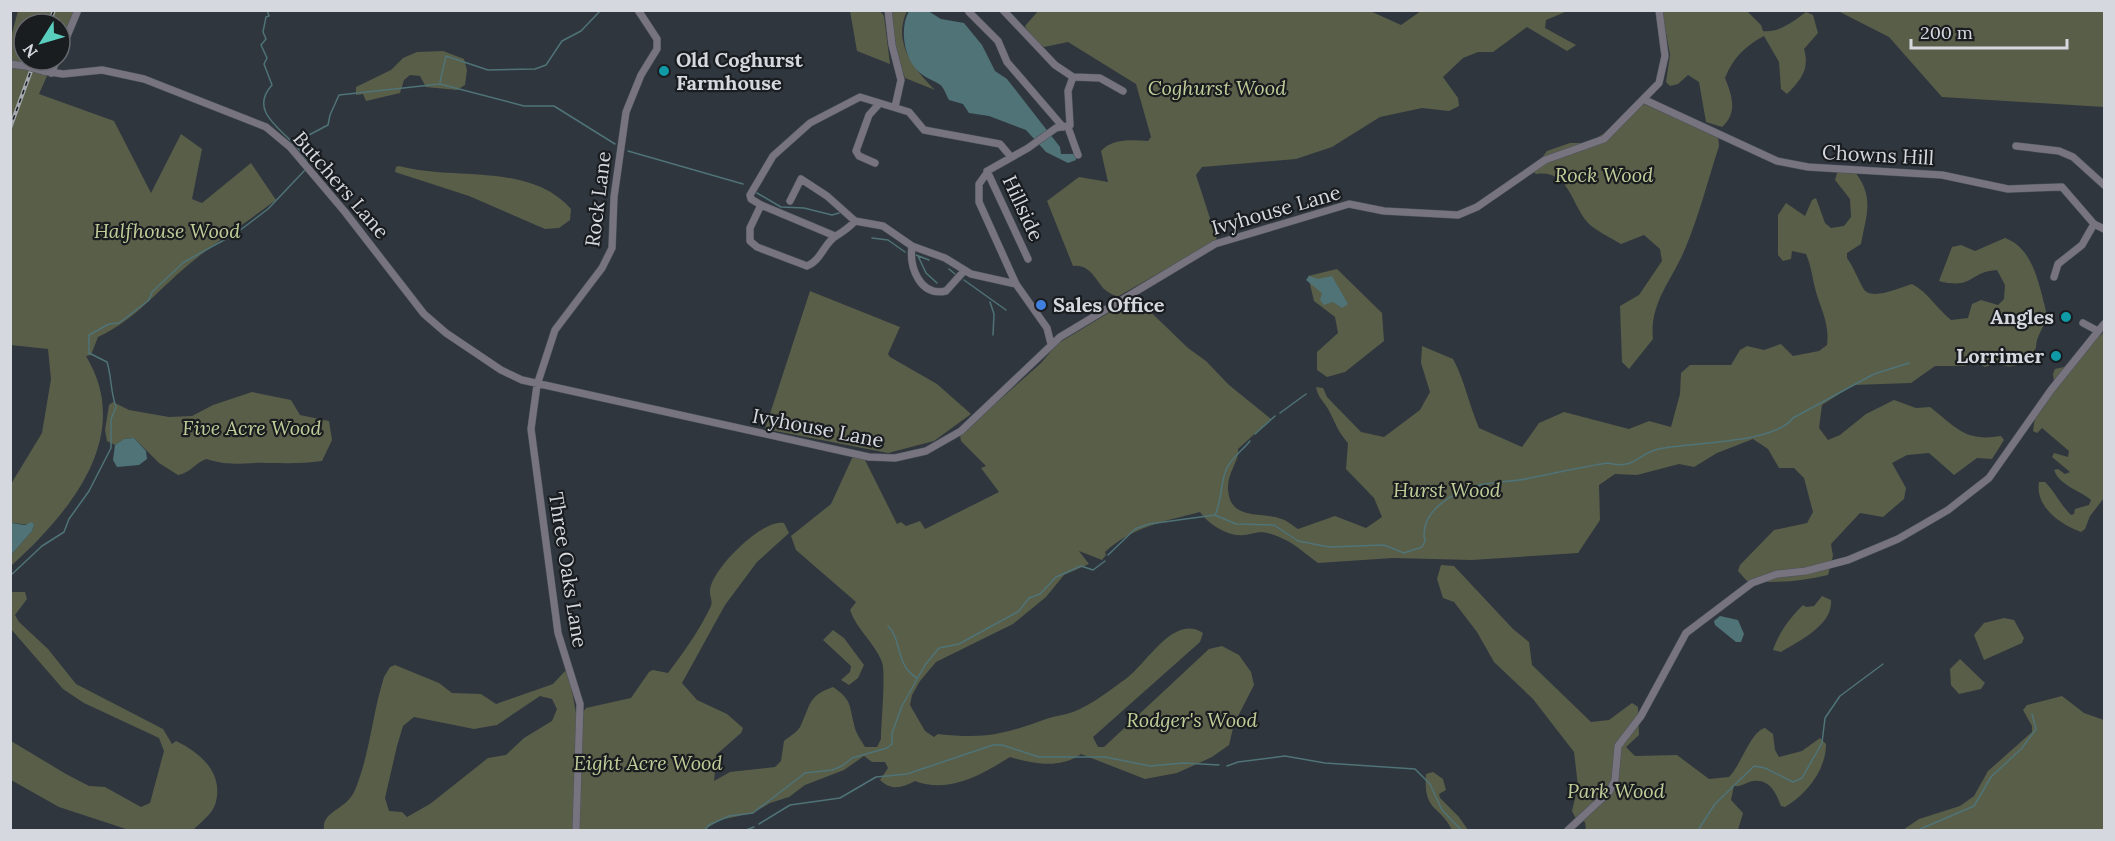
<svg xmlns="http://www.w3.org/2000/svg" width="2115" height="841" viewBox="0 0 2115 841" font-family="Lora,serif">
<style>
.green{fill:#595e49;fill-rule:evenodd}
.water{fill:#4f7377}
.lines{fill:none;stroke-linecap:round;stroke-linejoin:round}
.stream{stroke:#4f7377;stroke-width:1.5}
.minor-casing{stroke:#4d535b;stroke-width:8}
.minor{stroke:#777480;stroke-width:7}
.rail-casing{stroke:#a3a8ae;stroke-width:4}
.rail{stroke:#1a1d20;stroke-width:1.5;stroke-dasharray:4.5;stroke-linecap:butt}
.minor-bridge-casing{stroke:#4d535b;stroke-width:8;stroke-linecap:butt}
.minor-bridge{stroke:#777480;stroke-width:7}
.culture-dot{fill:#0f9aa8;stroke:#1a1d20;stroke-width:2}
.shop-dot{fill:#3f7fe0;stroke:#1a1d20;stroke-width:2}
.labels{text-anchor:middle;stroke-width:4.5;stroke-linejoin:round;paint-order:stroke}
.poi-label{font-size:20px;font-weight:bold;fill:#d5d9df;stroke:#1a1d20;text-anchor:start}
.park-label{font-size:20px;font-style:italic;fill:#c0cd99;stroke:#1a1d20}
.street-label{font-size:20px;fill:#d5d9df;stroke:#1a1d20}
</style>
<rect width="100%" height="100%" fill="#2f363e"/>
<path class="green" d="M1039 10H1368L1401 25 1421 11 1570 10 1546 20 1545 28 1576 45 1567 51 1527 27 1493 52H1478L1463 58 1443 77 1458 98 1459 106 1449 111 1422 108 1380 117 1332 147 1296 159 1202 167 1196 175 1217 240 1117 297C1114 295 1107 292 1104 289 1096 280 1089 263 1073 266L1047 201 1079 177 1108 182 1101 151C1113 138 1132 140 1148 141L1151 137 1136 84 1068 42 1044 47 1030 37 1025 26Z
M18 11H77L60 47V24H24V60H54L39 94 114 121 151 193 181 134 202 149 192 199 202 203 251 163 276 200C247 222 215 242 187 266 157 291 135 320 98 337L91 355 86 356C135 437 68 514 11 566V555L32 531 34 525 11 523V484L42 433 51 379 48 349 11 345V37Z
M850 11H880L884 16 890 64 857 51Z
M890 11H907C892 42 914 69 935 90L905 78 890 39Z
M1662 11H1747L1761 25 1763 31C1779 33 1794 21 1806 12L1813 15 1818 33 1804 49C1810 69 1801 80 1787 94L1781 89 1779 62 1764 36C1745 46 1733 58 1725 78 1732 95 1738 113 1722 127L1706 122 1699 82 1688 75 1678 84 1670 86 1666 82 1670 55Z
M1838 11H2104V107L1942 97 1889 37Z
M443 51 464 59 467 70 465 85 457 90 426 87 420 76 410 75 404 80 400 93 366 101 363 94 356 95V87L391 70 403 58 417 52Z
M1635 104 1646 105 1718 135 1719 146C1708 180 1699 216 1685 249 1672 280 1649 304 1653 339L1629 369 1622 362 1620 306 1639 295 1662 261 1660 249 1644 235 1621 244C1611 238 1596 231 1588 223 1571 204 1569 169 1536 174L1532 171 1547 151 1570 143H1587L1612 129Z
M399 166C454 181 530 162 571 209L570 220 559 228 545 229 469 196 395 172 396 167Z
M1838 170 1855 172C1875 198 1866 215 1861 244L1847 253V258C1854 268 1857 277 1863 288 1870 302 1901 287 1912 284 1928 292 1937 309 1951 320L1968 318 1972 304 1981 300 1998 305 2004 299 2005 285 1997 270C1968 272 1974 290 1939 281L1952 247 1961 245 1975 251 2005 238C2030 247 2037 276 2043 299 2044 304 2047 312 2046 317 2044 329 2036 335 2036 348 2025 362 2015 372 1997 363L1985 367 1975 362 1965 366H1935L1911 383 1853 385 1822 405 1819 428 1828 440 1840 435 1866 414 1894 400 1916 408 1930 407C1957 428 1965 442 2001 436L2004 440 1992 459 1977 458 1954 475 1929 453 1907 455 1892 463 1906 488 1904 499 1883 517 1860 513 1831 544 1833 556 1828 575C1800 582 1775 583 1747 581L1738 571 1740 565 1774 530 1807 523 1813 512 1804 478 1794 468H1779L1768 449 1753 439 1717 453 1694 467 1679 464 1637 475 1615 474 1599 485 1600 520 1578 553 1472 560 1393 558 1318 563C1300 550 1293 541 1271 534 1259 530 1255 534 1244 535 1228 537 1208 524 1200 512 1165 521 1132 527 1105 552L1106 555 1102 560 1079 551 1089 564 1064 575 1046 597 1013 624 936 662 920 681 912 695 910 705 925 731 934 737 938 734C985 739 1002 735 1046 719 1055 716 1064 715 1073 712 1093 704 1110 690 1127 678 1148 662 1174 614 1203 633L1200 642 1093 737 1098 747H1104L1209 649 1222 646 1239 655 1251 672 1254 685 1234 724 1229 745 1212 757 1177 773 1145 779 1081 754C1061 769 1033 764 1010 757 981 775 949 794 915 781 902 788 891 791 880 780L888 768 885 762H872L864 756 844 770 805 785 789 797 770 803 753 813 720 820 704 830H578L581 715 586 708 631 698 649 672 653 670 668 673C683 653 699 631 710 608 714 601 709 596 710 590 712 569 763 518 784 523L789 533 757 562 725 605 682 683 697 700 727 714 743 728 741 733 717 754 714 781 730 772 775 767 781 761 784 741C790 736 799 731 801 725 811 704 808 696 833 687 852 700 849 705 854 724 855 732 861 740 865 747H877L881 739C881 723 886 674 882 662 874 642 857 630 850 610L856 602 796 550 791 536 831 504 853 456 864 458 897 524 901 522 906 526 920 521 925 529 999 492 981 468 986 466 961 441 960 435 1041 363 1057 344 1135 297 1188 348 1206 361 1229 385 1271 419 1238 449C1240 460 1228 471 1228 488 1229 522 1262 511 1282 519 1288 521 1293 526 1298 529L1335 516 1366 528 1382 517 1374 498 1346 469 1348 443C1336 429 1336 423 1328 409 1323 400 1318 398 1316 387L1323 388 1327 397 1361 432 1384 437 1420 410 1430 392 1421 363 1422 346 1453 359C1465 381 1469 405 1479 428L1522 447 1539 423 1564 412 1629 429 1649 421 1671 427 1680 394 1681 373 1690 365H1731L1740 350 1747 346 1764 350 1781 344 1793 356 1819 351 1827 345C1830 323 1820 308 1815 288 1812 276 1811 265 1806 254L1792 251 1791 259 1783 261 1778 255V215L1786 203 1805 216 1812 200 1816 198 1825 223 1831 228 1844 226 1851 217 1850 199 1835 180Z
M1337 269 1382 313 1384 341 1345 372 1327 377 1317 370V352L1338 333 1335 317 1314 301 1308 276Z
M810 291 900 327 888 354 890 357 937 384 971 414 934 441 888 453 765 429Z
M2104 332V498L2090 516 2085 529 2081 532C2059 524 2035 506 2039 482H2045C2055 492 2060 504 2071 515L2074 514 2075 509 2089 505 2091 500C2078 489 2060 486 2054 470L2058 469 2065 474 2070 472 2052 457 2054 453 2068 457 2069 451 2042 428 2037 433 2033 431 2037 403 2054 382 2053 374 2055 369 2064 367Z
M252 392 291 400 300 415 329 421 332 440 322 461C302 464 285 463 266 463 240 462 233 467 206 459 194 464 190 473 178 475L159 463 134 438 124 439 115 445 107 441 105 430 109 405 113 402 129 410 169 417 192 416 213 405Z
M1441 565 1454 566 1513 629 1529 642 1532 665 1591 722 1609 720 1632 703 1638 707 1639 735 1626 747 1635 756 1677 755 1709 779 1729 777C1741 765 1751 731 1765 728L1773 734 1775 750 1779 757 1802 751 1820 738 1826 744C1826 770 1807 794 1785 807L1781 806C1776 793 1770 779 1753 781 1746 782 1742 787 1734 786L1731 800 1743 813 1738 830H1586L1585 822 1576 819 1572 811 1578 786 1574 752 1533 699 1494 662 1477 632 1454 602 1443 598 1437 579Z
M11 592H25L27 599 15 615 19 622 48 649 76 684 163 729 172 744 176 741C201 753 225 774 215 805 212 814 200 823 193 830H129L59 807 11 780V741L66 774 89 786 105 787 141 807 150 803 164 751 159 738 84 703 63 689 11 629Z
M1822 596 1831 600C1833 625 1800 640 1781 652L1773 650C1779 632 1790 618 1803 605L1806 607 1814 606Z
M2004 618 2014 620 2024 638 2022 643 1984 660 1974 635 1984 623Z
M833 630 844 638 864 665 858 678 849 685 841 680 850 672 851 666 823 640Z
M1960 659 1985 683 1981 689 1959 694 1951 685 1950 669Z
M395 665 439 683 452 693 481 694 496 704 553 684 565 671 569 673 577 719 573 830H324C321 811 347 810 355 790 370 754 372 715 384 677L390 667ZM540 696 552 699 557 709 552 721 524 738 506 755 488 758 430 804 407 817 402 812 389 811 385 798 397 746 403 726 414 717 474 729 497 725Z
M2062 696 2084 713 2104 720V830H1903L1919 819 1960 806 1974 796 1988 771 2032 732V726L2023 710 2027 705Z
M1433 772 1443 779 1446 790 1439 794 1440 798 1459 817 1468 830H1452C1439 804 1423 812 1426 774Z"/>
<path class="water" d="M909 11H928L941 19 964 23 982 45 995 71 1007 79 1060 147 1061 154H1075L1076 160 1068 163 1046 152 1026 130 989 116 969 113 963 104 949 100C946 95 944 87 939 84 931 79 923 77 916 69 903 54 900 27 909 11Z
M1309 276 1318 279 1332 276 1348 304 1342 308 1333 302 1324 305 1320 300 1322 293 1306 280Z
M134 438 146 451 147 459 139 465 117 467 113 460 115 445 124 439Z
M32 522 34 525 32 531 11 555V523L25 525Z
M1720 616 1738 620 1744 634 1741 642H1736L1715 625 1714 621Z"/>
<g class="lines">
<path class="stream" d="M267 10 269 16 266 17 263 32 266 39 261 45 267 58 264 64 272 85C243 117 298 135 307 163
M440 82 446 56 488 70 535 69 546 65 562 41 581 31 601 10
M297 145 307 136 328 125 330 115 339 95 440 84 524 106H554L615 144
M628 151 743 184
M757 193 781 207 804 208 832 215 839 213
M872 238 888 240 905 252
M916 255 929 260
M918 256 926 273 937 283
M949 269 955 274
M964 280 1006 310
M990 302 994 314 993 335
M1280 413 1306 394
M1255 434 1275 416
M1215 515C1222 501 1220 485 1226 470 1231 458 1242 451 1250 441
M1108 555 1135 529 1149 524 1215 515 1236 524 1274 525 1298 541 1329 547 1384 545 1404 553 1422 547 1425 541C1418 512 1454 491 1480 485 1496 481 1514 482 1530 478 1556 473 1581 467 1608 463 1635 470 1638 453 1659 449 1690 442 1774 444 1793 418L1874 374 1909 363
M10 576 42 546 64 532 69 519 89 491 111 448V419L116 407C110 390 112 378 107 362L89 353V335L109 324 119 323 149 300 152 292 184 262 235 234 268 209 305 170
M888 626C902 639 895 665 917 678
M1227 766 1238 762 1285 756 1325 763 1415 769 1430 784 1442 810 1461 830
M759 824 790 805 840 798 876 777 907 774 993 745H1002L1039 757H1105L1150 766 1184 763 1219 765
M705 830 709 825 729 816 753 813 805 773 832 770 842 766 852 758 887 748 892 744V733L902 706 925 665 939 648 959 644 1019 611 1029 598 1040 594 1056 577 1081 566 1093 570 1105 561
M746 830 754 827
M1698 830 1715 804 1754 766 1765 768 1793 782 1802 778 1822 743 1825 718 1840 696 1883 664
M1918 830 1974 806 1991 777 2022 748 2036 729 2032 714"/>
<defs>
<path id="minor" d="M888 10 892 45 901 80 895 107
M1003 10 1055 65 1073 77
M969 12 998 41 1007 62 1063 127
M60 53 78 10
M10 64 25 66
M43 71 63 74 102 70 144 79 266 127 290 147 345 212 424 314 446 333 501 370 522 380 869 457 895 458 926 451 961 431 1060 337 1215 244 1349 204 1384 211 1458 215 1477 207 1545 160 1604 139 1659 83 1665 56 1659 10
M51 73 57 60
M1645 100 1777 161 1808 167 1942 175 2008 189 2062 187 2094 224 2104 229
M1069 130 1078 155
M2016 146 2059 151 2073 157 2104 185
M875 163 859 156 856 151 869 115 879 104
M987 171 1028 259
M790 201 801 179 827 196 855 221
M761 205 750 228V241L757 247 807 266C821 261 824 243 836 236 844 231 849 228 855 221L883 226 912 246 945 258 971 274 1016 284 1047 328 1051 344
M835 236 761 205 751 199 750 195 773 156 810 123 860 97 909 112 924 130 1000 144 1011 157
M912 246C909 267 920 297 946 291L964 271
M2054 277 2058 264 2082 245 2094 224
M1016 284 979 202V184L989 170 1028 148 1056 128 1070 125 1068 91 1073 77 1100 78 1123 91
M2083 323 2098 331
M576 830 580 704 558 633 531 429 537 385 555 330 602 268 612 248 614 197 626 112 641 75 657 49V39L638 10
M1568 830 1609 792 1615 780 1618 746 1641 716 1686 633 1752 583 1777 574 1806 571 1848 560 1898 539 1948 510 1989 478 2051 390 2104 324"/>
</defs>
<use href="#minor" class="minor-casing"/>
<use href="#minor" class="minor"/>
<defs>
<path id="rail" d="M49 24 54 10
M10 128 35 60"/>
</defs>
<use href="#rail" class="rail-casing"/>
<use href="#rail" class="rail"/>
<defs>
<path id="minor-bridge" d="M25 66 43 71"/>
</defs>
<use href="#minor-bridge" class="minor-bridge-casing"/>
<use href="#minor-bridge" class="minor-bridge"/>
</g>
<g class="culture-dot">
<circle cx="664" cy="71" r="6"/>
<circle cx="2066" cy="317" r="6"/>
<circle cx="2056" cy="356" r="6"/>
</g>
<circle class="shop-dot" cx="1041" cy="305" r="6"/>
<g class="labels">
<g class="poi-label">
<text x="676" y="67">Old Coghurst<tspan x="676" dy="23">Farmhouse</tspan></text>
<text x="1053" y="312">Sales Office</text>
<text x="2054" y="324" text-anchor="end">Angles</text>
<text x="2044" y="363" text-anchor="end">Lorrimer</text>
</g>
<g class="park-label">
<text x="1217" y="95">Coghurst Wood</text>
<text x="1604" y="182">Rock Wood</text>
<text x="167" y="238">Halfhouse Wood</text>
<text x="252" y="435">Five Acre Wood</text>
<text x="1447" y="497">Hurst Wood</text>
<text x="1192" y="727">Rodger's Wood</text>
<text x="648" y="770">Eight Acre Wood</text>
<text x="1616" y="798">Park Wood</text>
</g>
<g class="street-label">
<text transform="translate(1878 155) rotate(3)" y="7">Chowns Hill</text>
<text transform="translate(341 185) rotate(49)" y="7">Butchers Lane</text>
<text transform="translate(598 199) rotate(-83)" y="7">Rock Lane</text>
<text transform="translate(1023 208) rotate(65)" y="7">Hillside</text>
<text transform="translate(1276 210) rotate(-16)" y="7">Ivyhouse Lane</text>
<text transform="translate(818 428) rotate(11)" y="7">Ivyhouse Lane</text>
<text transform="translate(568 570) rotate(81)" y="7">Three Oaks Lane</text>
</g>
</g>
<rect width="2115" height="841" fill="none" stroke="#d5d9df" stroke-width="24"/>
<g transform="translate(42 42) rotate(233)"><circle r="28" fill="#1a1d20" stroke="#65686c" stroke-width="1.5"/>
<path d="M0-4.5L10 22L0 15L-10 22Z" fill="#59cebe"/>
<text y="-9" font-size="16" font-weight="bold" text-anchor="middle" fill="#d5d9df">N</text>
</g>
<path d="M1911 39v9h156v-9" fill="none" stroke="#d5d9df" stroke-width="3"/>
<text x="1920" y="39" font-size="18" fill="#d5d9df" stroke="#1a1d20" stroke-width="4.5" paint-order="stroke">200 m</text>
</svg>
